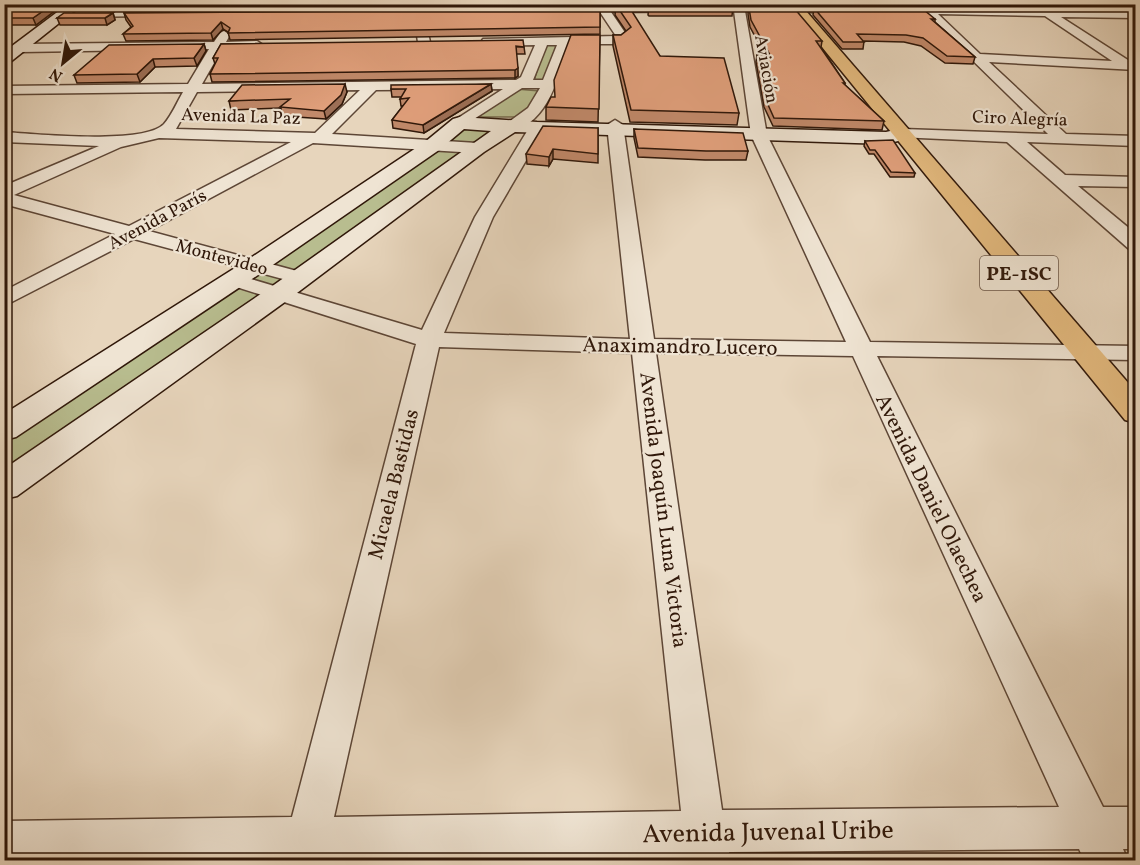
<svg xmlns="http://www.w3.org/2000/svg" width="1140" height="865" viewBox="0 0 1140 865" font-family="Vollkorn,serif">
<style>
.green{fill:#b8bd8f;stroke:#746a4c;stroke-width:1.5}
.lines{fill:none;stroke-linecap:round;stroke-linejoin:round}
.street-casing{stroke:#5d4636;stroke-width:3}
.secondary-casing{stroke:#2f1709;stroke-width:3}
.primary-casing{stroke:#2f1709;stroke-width:3}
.street{fill:#efe4d3;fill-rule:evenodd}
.secondary{fill:#efe4d3;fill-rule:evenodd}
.primary{fill:#e4ba7e;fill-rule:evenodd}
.wall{fill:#c1896a;stroke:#2f1709;stroke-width:1.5}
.shaded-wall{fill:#9d6f56;stroke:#2f1709;stroke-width:1.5}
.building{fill:#e09f7b;stroke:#2f1709;stroke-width:1.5}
.labels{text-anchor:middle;stroke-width:4.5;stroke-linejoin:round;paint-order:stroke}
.far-street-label{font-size:18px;fill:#2f1709;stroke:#efe4d3}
.shield{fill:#efe4d3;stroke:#695446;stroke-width:1.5}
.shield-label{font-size:20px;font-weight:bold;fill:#2f1709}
.street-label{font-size:21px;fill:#2f1709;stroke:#efe4d3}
.near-street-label{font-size:26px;fill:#2f1709;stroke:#efe4d3}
</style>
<rect width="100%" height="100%" fill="#e7d5bc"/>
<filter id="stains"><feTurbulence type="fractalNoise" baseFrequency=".00333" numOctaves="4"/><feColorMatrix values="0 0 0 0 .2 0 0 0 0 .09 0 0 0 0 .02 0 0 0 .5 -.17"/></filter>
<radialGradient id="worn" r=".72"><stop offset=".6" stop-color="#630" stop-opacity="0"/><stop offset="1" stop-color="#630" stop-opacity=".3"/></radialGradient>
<path class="green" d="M559 43 545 81H534L545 44Z
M516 89 540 91 524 117H478Z
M460 123 510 127 5 481V428Z"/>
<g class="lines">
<defs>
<path id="street" d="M412 4H422L430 42 418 75 411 79 404 75 418 42Z
M595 4 919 7 916 4H928L931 8 1136 12V18L1061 17 1131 62H1136V70L989 62 1066 134 1136 136V146L1027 142 1065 175 1136 177V187L1078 186 1136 234V251L1129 249 1007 142 898 137 895 134 903 129 1048 134 925 14 745 11 767 135 870 342 1136 346V360L877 356 1103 807H1136V849H1123L1128 860H1084L1079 849 729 852 730 860H686V853L325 860H4V821L292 817 416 344 227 284 223 280 227 276 234 274 241 276 422 330 475 217 529 128 537 123 545 128 493 217 444 333 630 339 607 125 615 120 623 125 654 339 846 342 751 135 734 11 611 12 628 37 619 44H569C558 77 549 122 510 132L502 127 528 108 540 88H522L460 128 452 123 455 120 503 89 376 90 332 134 477 143 485 148 477 153 313 143 149 231 308 274 312 278 308 282 301 284 294 282 134 239 4 306V291L115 234 4 204V186L99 146 4 142V132C35 134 144 145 164 124 172 115 177 102 183 92L4 94V86L188 84 209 49 21 52 15 48 21 44 214 42 220 33 224 31 230 35 226 42 257 41 263 45 257 49H222L202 84 516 80 521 77 535 45 487 46 481 42 483 39 616 36 600 12 441 13 436 10 437 8ZM938 14 1045 16 1112 61 980 54ZM547 45H557L543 80H533ZM360 90 315 133 176 129 197 92ZM159 138 291 142 129 226 14 195 121 147ZM439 347 632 353 681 811 334 817ZM656 353 853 356 1059 807 722 810Z
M366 8 370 9V13L78 17 73 14 78 11Z"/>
<path id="secondary" d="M68 4H83L9 63 4 65V52Z
M460 117 537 122 886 132 903 128 910 130 912 134 910 138 886 144 515 132 484 152 289 299 17 496 4 499V469L271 287 491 131 464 129 439 150 264 271 16 437 4 440V414L246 261 425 142 453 119Z"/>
<path id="primary" d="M787 4H800L1136 392V423L1125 420Z"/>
</defs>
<use href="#street" class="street-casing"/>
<use href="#secondary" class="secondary-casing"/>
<use href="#primary" class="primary-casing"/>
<use href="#street" class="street"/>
<use href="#secondary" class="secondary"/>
<use href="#primary" class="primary"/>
</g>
<path class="wall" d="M4 4H64L36 25H4Z
M78 4H591V5L80 10Z
M616 5 660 56 739 113 737 125 630 122 613 46V35H621L626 31 615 15Z
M649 5 733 6 732 16H649L648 15Z
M749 8 822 41 821 47 845 83V85L884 121 882 130 773 126 764 107 756 62 757 55H765L750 27 748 14Z
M814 8 935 19V22L975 57 973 64 945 63 921 46 904 42 864 41 863 49H842L813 15Z
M600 9V34L230 40 228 32 223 29 213 40 126 41 123 34 131 27 126 20 124 13Z
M113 13 115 20 107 25H60L57 18Z
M600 35 598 122 546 120V107L555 97Z
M204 44 206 51 197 66 155 67 140 82 77 83 74 75Z
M221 44 524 47 525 54H516L518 76 515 78 212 82 210 74 215 64 213 58Z
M491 84 492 91 424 133 393 128 392 120 403 106H401L400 99 401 97H392L391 89Z
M347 92 342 104 326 119 282 116 281 108 231 110 229 101Z
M598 128V163L553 159 549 166 527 164 526 154Z
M634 129 748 151 746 160H705L638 157 634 138Z
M865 141 915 173 914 177H890L874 154H869L864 146Z"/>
<path class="shaded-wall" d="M53 4H64L36 25 33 18Z
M113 13 115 20 107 25 105 18Z
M221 22 223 29 213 40 211 33Z
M204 44 206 51 197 66 194 58Z
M153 59 155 67 140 82 137 74Z
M518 68V76L515 78V70Z
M345 84 347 92 342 104 326 119 324 111Z
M491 84 492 91 424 133 423 125Z
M553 149V159L549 166V157Z"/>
<path class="building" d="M4 4H53L33 18H4Z
M616 5H628L660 56 724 58 739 113 631 110 613 35H621L631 27Z
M649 5 733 6H650Z
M749 8H794L822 41H816L845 83H843L884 121 774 118 765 98 757 55H770L751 20Z
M814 8 924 10 935 19H931L975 57 947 56 923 38 906 35 857 34 864 42H843Z
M600 9V27L228 33 230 28 221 22 211 33 123 34 133 26 124 13Z
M64 13H113L105 18H57Z
M571 35H600L599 109 546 107 551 97H555L554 80Z
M523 40 524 47 516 46 518 68 515 70 210 74 218 58H213L221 44Z
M204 44 194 58 153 59 137 74 74 75 109 45Z
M345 84 341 95 324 111 280 107 290 99 229 101 242 85Z
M491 84 423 125 392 120 409 98 400 99 406 89H391V85Z
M543 126 598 128V154L553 149 549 157 526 154Z
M634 129 743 133 748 151H706L638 148Z
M893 140 915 173 891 172 875 150H870L865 141Z"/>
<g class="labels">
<g class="far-street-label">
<text transform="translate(767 69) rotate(80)" y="6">Aviación</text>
<text transform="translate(241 116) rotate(2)" y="6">Avenida La Paz</text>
<text transform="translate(1020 118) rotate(2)" y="6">Ciro Alegría</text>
<text transform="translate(157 219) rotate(-28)" y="6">Avenida París</text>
<text transform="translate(222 257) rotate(15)" y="6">Montevideo</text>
</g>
<rect class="shield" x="980" y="256" width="78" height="34" rx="4.5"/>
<g class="shield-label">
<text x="1019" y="280">PE-1SC</text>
</g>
<g class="street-label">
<text transform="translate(680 346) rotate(1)" y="7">Anaximandro Lucero</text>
<text transform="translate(393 484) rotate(-76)" y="7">Micaela Bastidas</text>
<text transform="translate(932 498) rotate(64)" y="7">Avenida Daniel Olaechea</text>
<text transform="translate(664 510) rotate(83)" y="7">Avenida Joaquín Luna Victoria</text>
</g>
<g class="near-street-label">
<text transform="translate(768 831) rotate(-1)" y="9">Avenida Juvenal Uribe</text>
</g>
</g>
<rect width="1140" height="865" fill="none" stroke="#e7d5bc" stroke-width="24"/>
<rect x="6" y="6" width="1128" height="853" fill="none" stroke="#2f1709" stroke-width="3"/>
<rect x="12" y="12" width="1116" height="841" fill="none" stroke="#2f1709" stroke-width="1.5"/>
<g transform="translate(63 63) rotate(210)" stroke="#efe4d3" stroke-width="4.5" paint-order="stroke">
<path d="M0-4.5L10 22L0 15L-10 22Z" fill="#2f1709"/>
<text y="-9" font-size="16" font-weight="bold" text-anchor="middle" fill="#2f1709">N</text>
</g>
<rect width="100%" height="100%" filter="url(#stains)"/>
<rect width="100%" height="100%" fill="url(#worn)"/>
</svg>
